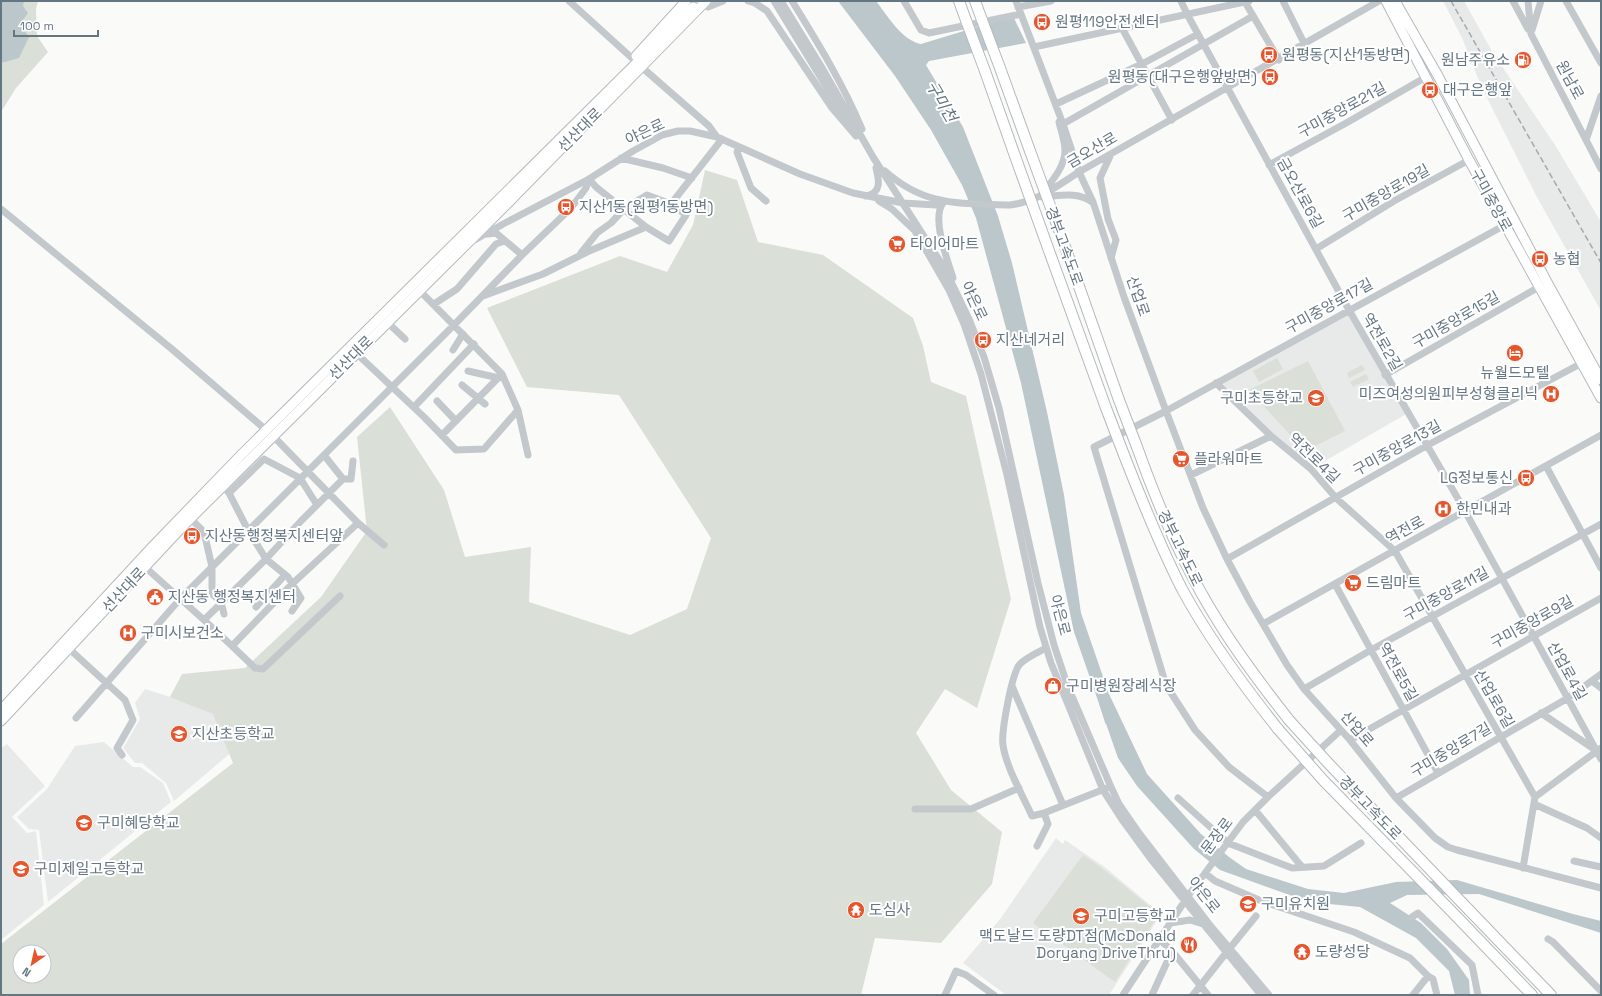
<svg xmlns="http://www.w3.org/2000/svg" width="1602" height="996" viewBox="0 0 1602 996" font-family="'Space Grotesk','Noto Sans KR',sans-serif">
<style>
.built{fill:#e8e9e9}
.green{fill:#dadfd7;fill-rule:evenodd}
.water{fill:#bbc7cb}
.lines{fill:none;stroke-linecap:round;stroke-linejoin:round}
.stream{stroke:#bbc7cb;stroke-width:1.5}
.major-casing{stroke:#b5babe;stroke-width:11}
.highway-casing{stroke:#b4b9bd;stroke-width:12}
.minor{stroke:#c3c8cc;stroke-width:7}
.major{stroke:#fff;stroke-width:9}
.highway{stroke:#fff;stroke-width:10}
.rail{stroke:#a2aab0;stroke-width:1.5;stroke-dasharray:6 3;stroke-linecap:butt}
.highway-bridge-casing{stroke:#b4b9bd;stroke-width:12;stroke-linecap:butt}
.highway-bridge{stroke:#fff;stroke-width:10}
.labels{text-anchor:middle;stroke-width:4;stroke-linejoin:round;paint-order:stroke}
.poi-label{font-size:15px;fill:#657683;stroke:#fff;text-anchor:start}
.street-label{font-size:15px;fill:#657683;stroke:#fff}
.water-label{font-size:16px;font-style:italic;fill:#60757c;stroke:#fff}
</style>
<rect width="100%" height="100%" fill="#fafaf8"/>
<path class="built" d="M1443 1H1464L1493 53 1555 145 1601 222V311L1538 199 1481 86 1462 38Z
M1349 310 1408 413 1311 469 1216 383Z
M145 689 215 711 234 750 174 801 166 783 142 763H135L123 748 140 719 135 703Z
M104 742 133 767H140L163 783 171 802 48 902 39 830 29 829 17 817 47 789 75 746Z
M7 744 45 786 12 817 27 833 36 831 44 905 1 940V748Z
M1056 838 1063 844 1065 840 1106 868 1161 914 1109 995H1006L963 963 1001 918Z"/>
<path class="green" d="M1 1H38L36 9 37 36 48 52 16 88 1 112Z
M705 170 737 180 758 242 823 255 913 318 923 346 931 382 966 396 1011 599 977 708 945 689 916 733 951 790 1002 832 992 884 941 943 875 938 861 995H1V944L233 763 213 714 170 697 182 674 245 668 321 597 367 531 357 437 390 407 444 490 465 557 531 547 529 602 630 635 687 609 711 538 619 395 527 387 487 308 620 256 667 272 693 225ZM20 952H44V976H20Z
M1277 358 1283 369 1259 382 1253 371Z
M1308 361 1345 431 1305 451 1249 390Z
M1362 365 1365 370 1349 378 1347 373Z
M1366 374 1369 379 1353 387 1350 382Z
M1083 855 1106 871 1159 914 1115 982 1033 923Z"/>
<path class="water" d="M1 1H24L23 6 28 13 20 24 29 37 19 58 1 63Z
M838 1H876C887 15 902 41 921 44L1013 16 1026 43 929 61 926 65 963 127 998 216 1012 263 1047 412 1064 495 1081 613 1109 694 1147 774 1201 834 1229 857 1246 869 1308 889 1344 893 1396 882 1457 880 1573 914 1601 921V933L1479 894 1407 895 1390 903 1421 923 1447 949 1469 980 1470 995H1455L1449 971 1416 938 1360 907 1309 902 1220 870 1194 849 1137 786 1118 758 1074 632 1021 383 976 218 962 185 931 130 895 76Z"/>
<g class="lines">
<path class="stream" d="M1100 704 1106 723"/>
<defs>
<path id="major" d="M1386 1 1469 160 1601 398
M1395 1 1437 74 1547 282 1601 380
M636 56 686 1
M1 710 153 546 242 454 693 7
M1 721 186 523 505 206 706 1"/>
<path id="highway" d="M959 1 967 23
M975 1 982 20
M1000 68 1030 151
M985 71 1015 156
M1063 241 1119 400
M1048 248 1106 408
M1137 447C1158 506 1183 565 1216 618 1238 654 1263 687 1289 720
M1124 455C1142 501 1160 546 1182 589 1209 639 1243 685 1278 729
M1469 910 1551 995
M1457 917 1532 995"/>
</defs>
<use href="#major" class="major-casing"/>
<use href="#highway" class="highway-casing"/>
<path class="minor" d="M569 1 633 59
M748 1 755 3 767 11 832 108 856 136
M774 1 852 129
M781 1 821 66 873 157 945 269 969 319 984 357 999 408 1038 583 1054 645 1068 687 1111 787 1119 804 1139 833 1209 924 1269 995
M792 1C818 43 843 84 862 129
M904 1 921 30 929 33 1021 14
M1016 1 1063 124 1079 172 1093 202 1124 297 1166 411 1203 508 1227 559 1250 602 1287 665 1304 689 1350 740 1396 798 1435 838 1448 847 1457 850 1601 888
M1181 1 1187 14 1349 310 1465 511 1601 759
M1283 1 1305 45
M1513 1 1528 29
M1528 1 1531 34 1601 169
M1566 1 1601 63
M1245 2 1279 60
M708 7 723 1
M1018 7 1051 1
M1122 28 1172 120
M1532 30 1541 1
M1034 47 1249 1
M645 70 709 126 717 137
M1056 104 1142 64 1198 34
M1063 124 1253 16
M1586 140 1601 96
M739 147 737 152 751 188 766 201
M621 158 663 168 692 178
M1269 165 1348 122 1426 77
M885 171C925 207 960 203 1010 205 1037 202 1057 186 1079 172L1379 1
M589 179 596 187 646 227 669 241 686 215 671 204 722 139
M1043 193C1052 181 1065 166 1065 151 1065 141 1061 131 1059 122
M866 196C882 193 879 180 876 168
M1042 197C1060 196 1077 191 1092 202
M879 201 892 209 913 229
M943 203C931 219 948 261 953 278
M1 209 173 350 273 436 358 523 384 545
M915 231 949 290 964 324 981 374 1007 475 1040 627 1051 663 1103 790 1123 821 1150 858 1261 995
M488 234 496 233 522 255
M471 242 505 223 589 179 633 151 662 135 678 131H690L717 137 800 174 853 193 903 203 936 205 944 202
M1316 249 1394 201 1469 160
M581 253 597 233 611 223 624 209 647 195 671 204
M1111 258 1116 240 1108 219 1100 178 1111 154
M483 296 543 274 587 252 646 227
M434 304 457 289 496 244 504 241
M387 322 405 339
M453 350 463 334
M356 353 424 417 456 450 484 449 518 410 502 374 416 287
M468 371 499 378
M1385 375 1539 287
M1216 383 1271 436 1311 469 1336 498 1395 551 1535 797 1523 868
M462 385 485 404
M437 401 456 421
M414 407 474 344
M518 410 528 455
M442 435 502 374
M324 455 343 479
M1546 466 1601 568
M1191 475 1271 436
M223 486 229 493 248 530 266 559 288 577 301 598 292 611
M229 493 264 459 300 478 317 505
M190 518 204 532 212 567V594L221 602 224 614
M1227 559 1426 446 1582 363
M145 567 204 620 266 559 301 521 343 479H351L353 461
M1335 584 1438 773
M256 607 285 575
M204 620 232 646 292 584 358 523
M1263 624 1601 435
M65 645 125 700 133 720 117 748 122 755
M232 646 255 668 263 669 340 596
M1046 648C1037 653 1027 657 1020 664 1012 672 1001 732 1003 745 1006 767 1023 796 1032 816L1044 813 1107 788
M1592 681 1601 688
M1012 686 1063 805
M1304 689 1371 650 1601 524
M1541 713 1594 749
M76 718 180 599 454 325 522 255 571 208 586 188 589 179
M1350 740 1601 598
M1268 797 1229 767 1195 730 1166 685 1094 447 1166 411 1505 225
M1535 797 1601 748
M1178 798 1228 843 1292 868 1324 866 1361 843
M1396 798 1568 698 1601 674
M1534 804 1587 828 1601 838
M915 809H971L1019 788
M1255 810 1302 867
M1037 846 1048 824 1044 813
M1574 861 1601 867
M1205 873 1215 881 1259 900 1354 932 1410 958 1428 976 1433 979 1437 995
M1412 917 1418 913 1472 965 1478 995
M1170 923 1190 920 1203 924
M1548 939 1553 942 1601 991
M1230 948 1256 916
M1172 951 1208 995
M945 995 956 971 966 975 994 995
M1123 995 1188 896 1243 822 1268 797 1341 730
M1152 995 1172 951 1159 939
M1193 995 1226 953
M1413 995 1428 976"/>
<use href="#major" class="major"/>
<use href="#highway" class="highway"/>
<path class="rail" d="M1451 1 1601 263"/>
<defs>
<path id="highway-bridge" d="M982 20 1000 68
M967 23 985 71
M1030 151 1063 241
M1015 156 1048 248
M1119 400 1137 447
M1106 408 1124 455
M1289 720 1329 764 1469 910
M1278 729 1323 780 1457 917"/>
</defs>
<use href="#highway-bridge" class="highway-bridge-casing"/>
<use href="#highway-bridge" class="highway-bridge"/>
</g>
<defs>
<symbol id="bus-disc" viewBox="-11 -11 22 22"><circle r="9.5" fill="#e4572e" stroke="#fff"/><path d="M-5-6H5V4H4V6H2V4H-2V6H-4V4H-5ZM-3.5-4V0h7V-4ZM-3.5 1.2v1.5H-2V1.2ZM2 1.2v1.5H3.5V1.2Z" fill="#fff"/></symbol>
<symbol id="fuel-disc" viewBox="-11 -11 22 22"><circle r="9.5" fill="#e4572e" stroke="#fff"/><path d="M-5.5-6h7V0h2V4h1.3V-2.5L3-4.5l.8-.8L6-3V5H2.5V1h-1V6h-7ZM-4.2-4.7v3.2H.2V-4.7Z" fill="#fff"/></symbol>
<symbol id="supermarket-disc" viewBox="-11 -11 22 22"><circle r="9.5" fill="#e4572e" stroke="#fff"/><path d="M-6-5.5h2.5l.6 2H6L4.5 2H-2.5L-4.4-4H-6ZM-1.5 3.2a1.3 1.3 0 1 0 .1 0ZM3 3.2a1.3 1.3 0 1 0 .1 0Z" fill="#fff"/></symbol>
<symbol id="hotel-disc" viewBox="-11 -11 22 22"><circle r="9.5" fill="#e4572e" stroke="#fff"/><path d="M-6-4.5h1.5V1H6V5H4.5V3h-9V5H-6ZM-4 0a1.8 1.8 0 1 1 3.6 0ZM.5 0V-2.5h3Q6-2.5 6 0Z" fill="#fff"/></symbol>
<symbol id="hospital-disc" viewBox="-11 -11 22 22"><circle r="9.5" fill="#e4572e" stroke="#fff"/><path d="M-5-5h3v3.5h4V-5h3V5h-3V1.5h-4V5h-3Z" fill="#fff"/></symbol>
<symbol id="school-disc" viewBox="-11 -11 22 22"><circle r="9.5" fill="#e4572e" stroke="#fff"/><path d="M0-5L7-2L0 1L-7-2ZM-4 1L0 2.5L4 1V4Q0 6-4 4Z" fill="#fff"/></symbol>
<symbol id="civic-disc" viewBox="-11 -11 22 22"><circle r="9.5" fill="#e4572e" stroke="#fff"/><path d="M-.6-6.5H3V-4.5H.6V-3L4-1V1h2V6H-6V1h2V-1L-.6-3ZM-1.2 2.5V6h2.4V2.5Z" fill="#fff"/></symbol>
<symbol id="shop-disc" viewBox="-11 -11 22 22"><circle r="9.5" fill="#e4572e" stroke="#fff"/><path d="M-5-2.5h2.3a2.7 3.5 0 0 1 5.4 0H5L5.5 6h-11ZM-1.5-2.5h3a1.5 2.3 0 0 0-3 0Z" fill="#fff"/></symbol>
<symbol id="temple-disc" viewBox="-11 -11 22 22"><circle r="9.5" fill="#e4572e" stroke="#fff"/><path d="M0-6L5-2H3V0L6.5 2.5H4V6H1.5V3h-3V6H-4V2.5H-6.5L-3 0V-2H-5Z" fill="#fff"/></symbol>
<symbol id="restaurant-disc" viewBox="-11 -11 22 22"><circle r="9.5" fill="#e4572e" stroke="#fff"/><path d="M-5-6h1v4h1v-4h1v4h1v-4h1v5L-1.5 .5V6h-2V.5L-5-1ZM5-6V6H3V1.5H1.5Q1.5-4 5-6Z" fill="#fff"/></symbol>
</defs>
<g fill-rule="evenodd">
<use href="#bus-disc" x="1032" y="12" width="20" height="20"/>
<use href="#bus-disc" x="1259" y="45" width="20" height="20"/>
<use href="#fuel-disc" x="1513" y="50" width="20" height="20"/>
<use href="#bus-disc" x="1260" y="67" width="20" height="20"/>
<use href="#bus-disc" x="1420" y="80" width="20" height="20"/>
<use href="#bus-disc" x="556" y="197" width="20" height="20"/>
<use href="#supermarket-disc" x="887" y="234" width="20" height="20"/>
<use href="#bus-disc" x="1530" y="249" width="20" height="20"/>
<use href="#bus-disc" x="973" y="330" width="20" height="20"/>
<use href="#hotel-disc" x="1505" y="343" width="20" height="20"/>
<use href="#hospital-disc" x="1541" y="384" width="20" height="20"/>
<use href="#school-disc" x="1306" y="388" width="20" height="20"/>
<use href="#supermarket-disc" x="1171" y="449" width="20" height="20"/>
<use href="#bus-disc" x="1516" y="468" width="20" height="20"/>
<use href="#hospital-disc" x="1433" y="499" width="20" height="20"/>
<use href="#bus-disc" x="182" y="526" width="20" height="20"/>
<use href="#supermarket-disc" x="1343" y="573" width="20" height="20"/>
<use href="#civic-disc" x="145" y="587" width="20" height="20"/>
<use href="#hospital-disc" x="118" y="623" width="20" height="20"/>
<use href="#shop-disc" x="1043" y="676" width="20" height="20"/>
<use href="#school-disc" x="169" y="724" width="20" height="20"/>
<use href="#school-disc" x="74" y="813" width="20" height="20"/>
<use href="#school-disc" x="11" y="859" width="20" height="20"/>
<use href="#school-disc" x="1238" y="894" width="20" height="20"/>
<use href="#temple-disc" x="846" y="900" width="20" height="20"/>
<use href="#school-disc" x="1071" y="906" width="20" height="20"/>
<use href="#restaurant-disc" x="1179" y="935" width="20" height="20"/>
<use href="#temple-disc" x="1292" y="942" width="20" height="20"/>
</g>
<g class="labels">
<g class="poi-label">
<text x="1055" y="27">원평119안전센터</text>
<text x="1282" y="60">원평동(지산1동방면)</text>
<text x="1510" y="65" text-anchor="end">원남주유소</text>
<text x="1257" y="82" text-anchor="end">원평동(대구은행앞방면)</text>
<text x="1443" y="95">대구은행앞</text>
<text x="579" y="212">지산1동(원평1동방면)</text>
<text x="910" y="249">타이어마트</text>
<text x="1553" y="264">농협</text>
<text x="996" y="345">지산네거리</text>
<text x="1515" y="378" text-anchor="middle">뉴월드모텔</text>
<text x="1538" y="399" text-anchor="end">미즈여성의원피부성형클리닉</text>
<text x="1303" y="403" text-anchor="end">구미초등학교</text>
<text x="1194" y="464">플라워마트</text>
<text x="1513" y="483" text-anchor="end">LG정보통신</text>
<text x="1456" y="514">한민내과</text>
<text x="205" y="541">지산동행정복지센터앞</text>
<text x="1366" y="588">드림마트</text>
<text x="168" y="602">지산동 행정복지센터</text>
<text x="141" y="638">구미시보건소</text>
<text x="1066" y="691">구미병원장례식장</text>
<text x="192" y="739">지산초등학교</text>
<text x="97" y="828">구미혜당학교</text>
<text x="34" y="874">구미제일고등학교</text>
<text x="1261" y="909">구미유치원</text>
<text x="869" y="915">도심사</text>
<text x="1094" y="921">구미고등학교</text>
<text x="1176" y="941" text-anchor="end">맥도날드 도량DT점(McDonald<tspan x="1176" dy="17">Doryang DriveThru)</tspan></text>
<text x="1315" y="957">도량성당</text>
</g>
<g class="street-label">
<text transform="translate(1570 80) rotate(62)" y="5">원남로</text>
<text transform="translate(1342 110) rotate(-29)" y="5">구미중앙로21길</text>
<text transform="translate(580 130) rotate(-45)" y="5">선산대로</text>
<text transform="translate(645 132) rotate(-25)" y="5">야은로</text>
<text transform="translate(1092 150) rotate(-30)" y="5">금오산로</text>
<text transform="translate(1300 193) rotate(61)" y="5">금오산로6길</text>
<text transform="translate(1386 193) rotate(-30)" y="5">구미중앙로19길</text>
<text transform="translate(1491 200) rotate(61)" y="5">구미중앙로</text>
<text transform="translate(1064 246) rotate(70)" y="5">경부고속도로</text>
<text transform="translate(1138 296) rotate(71)" y="5">산업로</text>
<text transform="translate(974 301) rotate(65)" y="5">야은로</text>
<text transform="translate(1329 306) rotate(-29)" y="5">구미중앙로17길</text>
<text transform="translate(1456 320) rotate(-30)" y="5">구미중앙로15길</text>
<text transform="translate(1382 342) rotate(60)" y="5">역전로2길</text>
<text transform="translate(351 358) rotate(-45)" y="5">선산대로</text>
<text transform="translate(1397 448) rotate(-29)" y="5">구미중앙로13길</text>
<text transform="translate(1314 458) rotate(44)" y="5">역전로4길</text>
<text transform="translate(1405 530) rotate(-29)" y="5">역전로</text>
<text transform="translate(1180 548) rotate(64)" y="5">경부고속도로</text>
<text transform="translate(124 590) rotate(-47)" y="5">선산대로</text>
<text transform="translate(1446 594) rotate(-29)" y="5">구미중앙로11길</text>
<text transform="translate(1060 615) rotate(75)" y="5">야은로</text>
<text transform="translate(1532 622) rotate(-29)" y="5">구미중앙로9길</text>
<text transform="translate(1567 671) rotate(61)" y="5">산업로4길</text>
<text transform="translate(1398 672) rotate(61)" y="5">역전로5길</text>
<text transform="translate(1494 699) rotate(60)" y="5">산업로6길</text>
<text transform="translate(1357 729) rotate(49)" y="5">산업로</text>
<text transform="translate(1451 750) rotate(-31)" y="5">구미중앙로7길</text>
<text transform="translate(1370 808) rotate(46)" y="5">경부고속도로</text>
<text transform="translate(1217 836) rotate(-53)" y="5">문장로</text>
<text transform="translate(1204 895) rotate(52)" y="5">야은로</text>
</g>
<g class="water-label">
<text transform="translate(942 101) rotate(60)" y="6">구미천</text>
</g>
</g>
<rect width="1602" height="996" fill="none" stroke="#657683" stroke-width="4"/>
<g transform="translate(32 964) rotate(214)"><circle r="19" fill="#ffffff" stroke="#c1c8cd"/>
<path d="M0-3L7 15L0 10L-7 15Z" fill="#e4572e"/>
<text y="-6" font-size="11" font-weight="bold" text-anchor="middle" fill="#657683">N</text>
</g>
<path d="M14 30v6h84v-6" fill="none" stroke="#657683" stroke-width="2"/>
<text x="20" y="30" font-size="12" fill="#657683" stroke="#ffffff" stroke-width="3" paint-order="stroke">100 m</text>
</svg>
